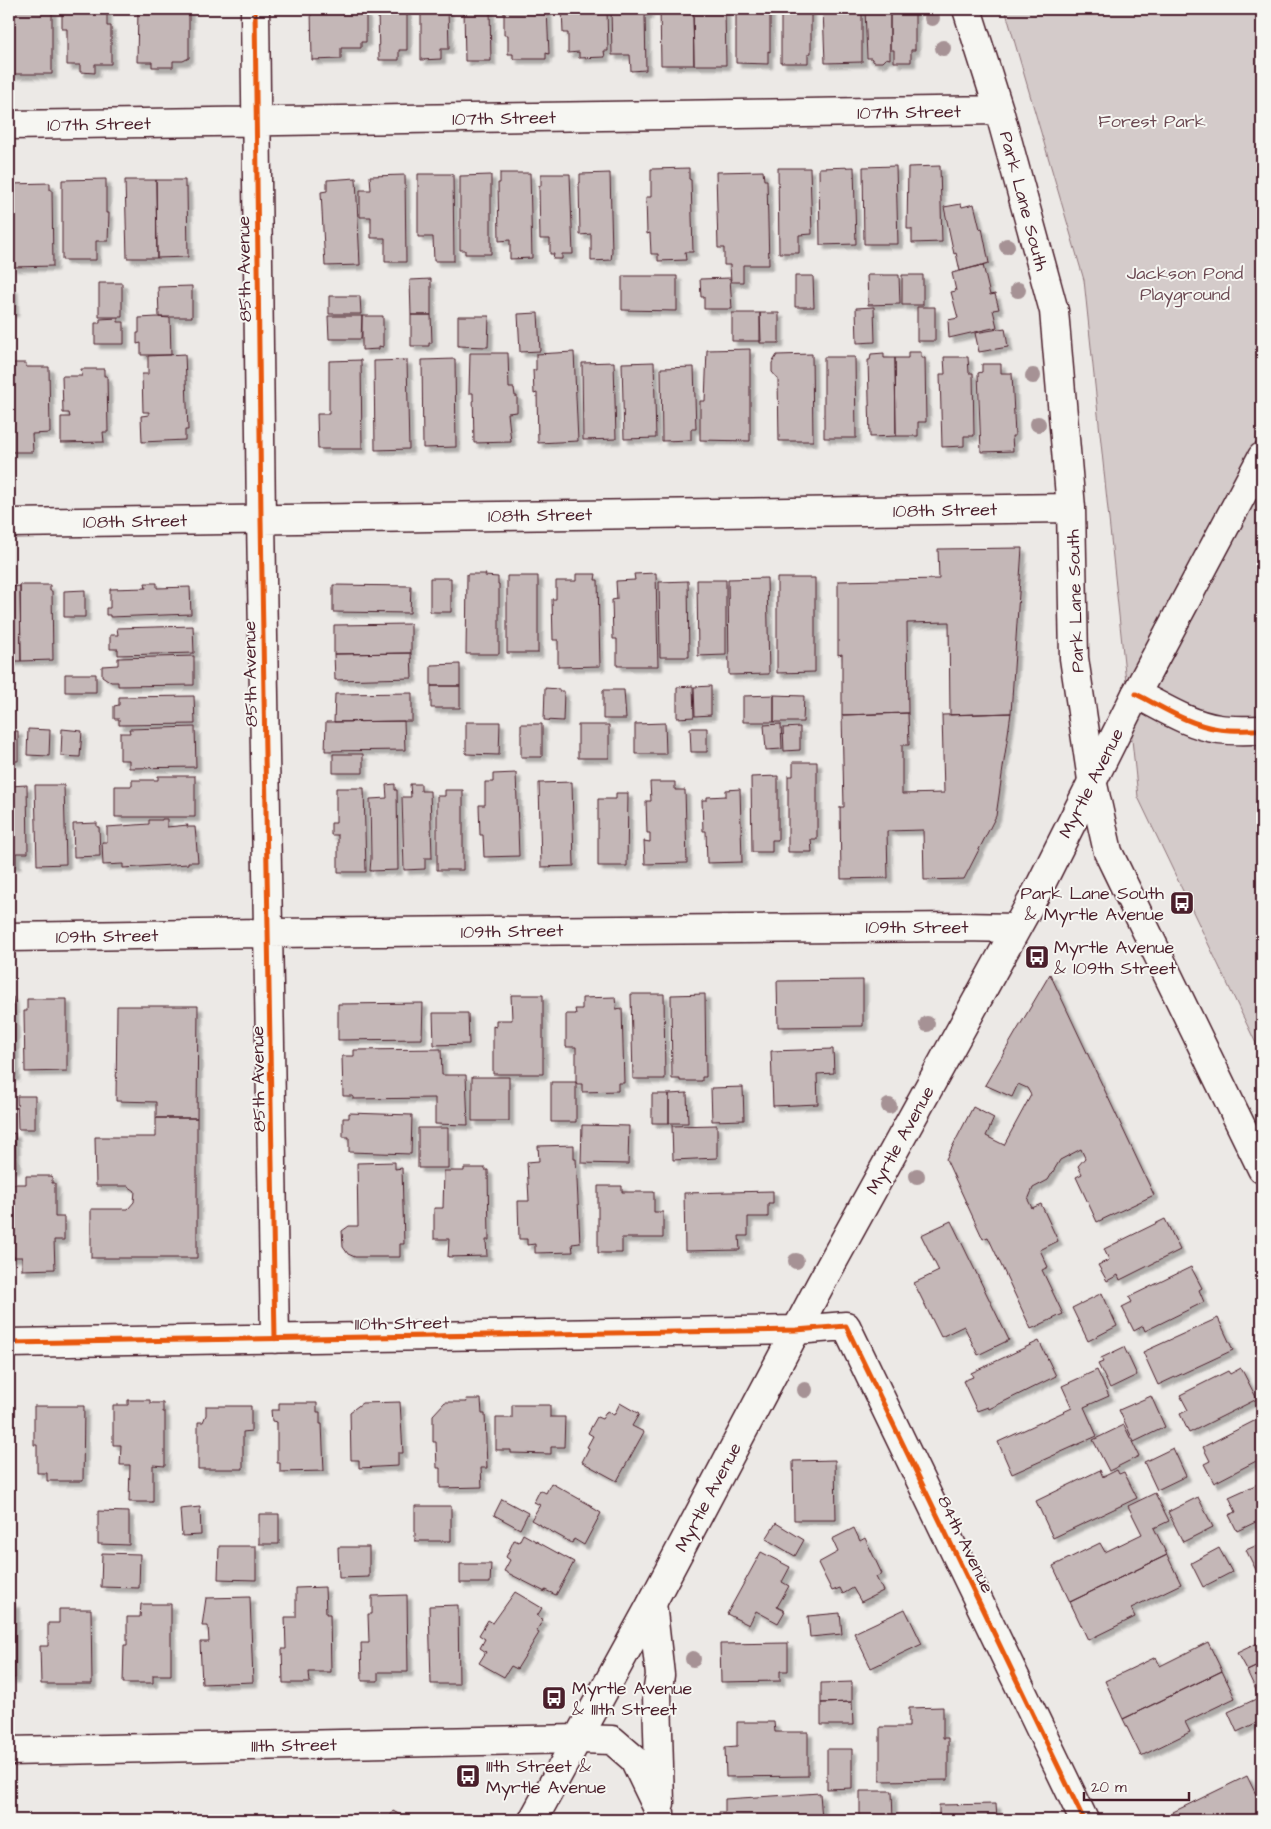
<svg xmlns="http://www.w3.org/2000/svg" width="1271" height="1829" viewBox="0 0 1271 1829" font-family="'Architects Daughter',sans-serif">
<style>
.green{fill:#d4cbca;stroke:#8f757a}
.building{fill:#c4b7b7;stroke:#4a1f2b;filter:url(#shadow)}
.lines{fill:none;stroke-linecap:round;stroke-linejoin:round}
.minor-casing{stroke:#4a1f2b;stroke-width:31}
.major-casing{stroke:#4a1f2b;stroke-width:31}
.minor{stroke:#f6f6f2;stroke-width:28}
.major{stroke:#f6f6f2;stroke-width:28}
.cycleway-casing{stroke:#f6f6f2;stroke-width:8}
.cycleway{stroke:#e8590c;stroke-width:5}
.tree{fill:#a69295}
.labels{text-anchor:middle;stroke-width:4;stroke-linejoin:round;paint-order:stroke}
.street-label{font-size:18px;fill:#4a1f2b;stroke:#f6f6f2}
.park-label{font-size:18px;fill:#6c4a53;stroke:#f6f6f2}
.poi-label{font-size:18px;fill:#4a1f2b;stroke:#f6f6f2;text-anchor:start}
</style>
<defs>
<filter id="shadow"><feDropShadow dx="4.5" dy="4.5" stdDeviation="1" flood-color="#0004"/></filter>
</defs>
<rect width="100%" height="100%" fill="#ece9e6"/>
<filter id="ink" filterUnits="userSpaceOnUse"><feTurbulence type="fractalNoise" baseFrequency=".02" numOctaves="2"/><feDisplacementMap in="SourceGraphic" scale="10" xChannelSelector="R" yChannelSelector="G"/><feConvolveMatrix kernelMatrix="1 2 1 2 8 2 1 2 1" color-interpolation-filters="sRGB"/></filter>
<g filter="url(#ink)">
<path class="green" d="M1005 9H1262V1056L1138 797 1084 280Z"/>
<path class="building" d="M9 9H52V74H11L10 47H9Z
M62 9H107V26H111V64H95V73L80 72V65H67V29H62Z
M138 9H189V58L183 61H173V67H152V62H137Z
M311 9H366V42H361V48H341V59L312 60Z
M378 9H407V50H399V60H379Z
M421 9H448L449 49H441V59L421 60Z
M464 9H490L491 61H465Z
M504 9H547L549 54 546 53V59H513V54H508V35H504Z
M562 9H607L608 51H604L605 57 579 58V52L568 53V33H563Z
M611 9H648V15H645L646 70 631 71 630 55H612Z
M660 9H693L694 65H661Z
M693 9H725L726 65H694Z
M736 9H770V52L768 51V64L736 63Z
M781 9H811V53L808 54V63H781Z
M823 9H862V62L825 63Z
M865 9H890V59L886 58 882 62H874L871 58H867Z
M890 9H915V50H911V62H894V50H890Z
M896 166 898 244H864L863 167Z
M940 166 942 242 912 243V229H907L908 167Z
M854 167 856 244 820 245 819 168Z
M689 168V179L691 180 693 252H685L686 260 658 261V254H651L650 233 647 234 646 197H651V169Z
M778 168H810L812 234 799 235V253H779Z
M763 171 764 180H767L769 265H743V282H731L730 265H724V248H718L716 172Z
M500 173H530L532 258 510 259V240L499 241 498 183H500Z
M610 173 612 252 611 260 591 261V234L580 235 579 183H580V174Z
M418 174H453L454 261H434L433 237H418Z
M541 174H570L573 254H562V259H553L554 254H550V239H540L539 186H541Z
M405 175 406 262H385V238H371V217H360V190H371L370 176Z
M491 175V254H465V250H460V176Z
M356 178 360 265 325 266 321 192 327 191V180Z
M106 179V213H109L108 241H96V260H62V180Z
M125 180H156L157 258H127Z
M156 180H185V188H187L188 257 157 258Z
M50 183V190H52L53 266 12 267 9 184Z
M961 204 962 207 974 204 980 229 982 228 989 263 960 271 956 253 954 254 944 207Z
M983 265 990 295 995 294 999 309 993 310 997 327 949 338 948 320 958 318 951 292 956 291 952 273Z
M867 275H899L900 304 868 305Z
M902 275H923V305H902Z
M622 276H677V311L622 310Z
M795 276H813L814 307H795Z
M730 278 732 309H704V297H701L700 279Z
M431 279V315H411L410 280Z
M99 283H122V317H99Z
M192 286V317H159L158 287Z
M9 288H13L14 312H9Z
M329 296H360L361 314H329Z
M874 307 875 342 857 343 856 308Z
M917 307H935V341H917Z
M538 313 540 351 520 352 518 314Z
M732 313H760L761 341H732Z
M760 313H779V343H760Z
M411 315H431L432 343H429V346H411Z
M328 316H362L361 339H329Z
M362 316H383V347L379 346V349L362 350Z
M458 316H489L488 347 458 346Z
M157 317 170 318 171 355H141V343L137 344V333H139V318Z
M118 318V322H124V344H95V323H100V319Z
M1005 328 1008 347 979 352 975 333Z
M750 349V441L700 440V401H705L707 350Z
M574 352 578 441 538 443 537 393 534 394 533 370H536V354Z
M908 352H921V358H925L926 422H918V436H896L895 358H908Z
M470 353H508L509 388H514L515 396H517V412L508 413 511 442 474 443 473 393H469Z
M884 353V358H895L896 436 870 437 868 360H870L871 354Z
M185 354 188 430H185V440L142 442 141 416 149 415V412H143L142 374H148V356Z
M812 354 813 441H779L778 379 772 372V363L777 355Z
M824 357H855L856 438H824Z
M944 357H968L969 373H973L974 436H964V446L942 447 940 374H945Z
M455 359 456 447 423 448 422 360Z
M361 360 362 449H318L317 414H329V361Z
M407 360 409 449 375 450 374 361Z
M614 362 616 439 583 440 582 363Z
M654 362 656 438 624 439 622 363Z
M9 363H26V367H49L50 433 32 434 33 452H9Z
M982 364H1001V373H1012L1015 436H1012L1013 451 981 452 978 373 982 372Z
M694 367 696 429H691V440L662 441 661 368Z
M81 369H104V376H107L108 432H103L104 442 61 443V417H70L69 413H63L62 376H82Z
M1022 548 1011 713 950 715 949 622 907 623 908 713 842 715V654L838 655V581L939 579 938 549Z
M656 573 658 666H617V639H613L612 600 617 599 616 581 635 580 634 574Z
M467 574H486L485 576 498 577V584H499V654H466Z
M576 574H596L595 580H598L600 666 558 667V640H553L552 599H556V581H576Z
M507 576H538V653H507Z
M430 578H451V612H430Z
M767 578 769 674 729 675 728 579Z
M777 578H815V672L777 673Z
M697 580H726V655L698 656Z
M688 581 689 657H660L659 582Z
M145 583H157V588L190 587 191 614 110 617V615H106V608H110V589L146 588Z
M20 585H50V591H52L53 660 21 661Z
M333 585 411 586 410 613 333 612Z
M20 586 21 661H9V587Z
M85 590V617H64V591Z
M411 624V653L334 654V625Z
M193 626 194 653 118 655V649H110V635H118L117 628Z
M411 653 412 678 335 680 334 654Z
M194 656V685L118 686V682H111L102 676V666L118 665V658Z
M460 664V686H431V665Z
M65 674H96V692H65Z
M431 686H460V708H431Z
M693 686 694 717 677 718V687Z
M711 686V715L695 716 694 687Z
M545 688 559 689V691H564L563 721 544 720Z
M603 690H624L626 719H603Z
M412 693V721L334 722 335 694Z
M774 695V722H743V696Z
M774 695 804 696 803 722H774Z
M194 696 195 724 119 725V719H114V706L119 705V697Z
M908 713 909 745H902V794L944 793 942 715 1011 713 996 816 964 879 924 880 923 830 887 831 888 878 841 879 840 807H844L842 715Z
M404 721 405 750 325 751 326 722Z
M466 722H500L499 755 466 754Z
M665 723 666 754H635V724Z
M521 724H542V757H521Z
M781 724 782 749 766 750 764 725Z
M578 725H609V758H578Z
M195 727 196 767 129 768V760H120V733H130L129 729Z
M800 727V750L784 751 783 728Z
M690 728H707V752H691Z
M28 729 50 730 49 756 27 755Z
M62 729 82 731 80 757 61 756Z
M9 731H18V761H9Z
M333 754H363V773H333Z
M793 762H817V839H811L812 852H788V776H793Z
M516 773 519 856 484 857 483 835H480L479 805H485V782H493V774Z
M158 776H195V817H115V786H132V780H158Z
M778 776V840H772V852H752L751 777Z
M572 782 574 866 541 867 539 783Z
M650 782H675V790H685L687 863 645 864 644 841 650 842V833H647L646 801H651Z
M395 784V790H397L398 870 370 871 371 858 370 799 387 798 386 785Z
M410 784H421V791H430L432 858H425V869L404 870 402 797H411Z
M27 785 28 853H16V865H9V786Z
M35 785H64L66 864 37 865Z
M336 788H364L366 872H338V835H331V823H336Z
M740 789 742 862 707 863 706 831H703L702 800H707V797L726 796V790Z
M445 790H463V870H437V796H445Z
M616 793H628L627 866H598V799H616Z
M162 819H167V827L188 825 187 827H195L198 862H188V864L123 868V864L103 865 102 842H107V827L149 824V820H162Z
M97 823V827H99L100 856 74 857 73 824Z
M1050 974 1154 1195 1097 1222 1076 1177 1082 1174 1078 1166 1085 1158 1081 1149 1060 1160 1048 1180 1033 1188 1028 1200 1032 1208 1041 1204 1058 1241 1040 1250 1048 1267 1042 1270 1063 1314 1031 1329 988 1237 983 1239 946 1159 973 1107 994 1118 986 1136 1004 1145 1031 1095 1027 1088 1018 1084 1012 1097 985 1085Z
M863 980V1026L778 1027 777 981Z
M631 994H664L665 1079H633Z
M705 994 706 1077H702V1081H680V1079H672L671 995Z
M511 995H543V1074H493V1026L496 1027V1020H512Z
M9 997H13L14 1011 15 1076H9Z
M615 997 616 1009 622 1008 624 1083H618V1091L582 1092V1084H577L576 1082V1047H566V1014H576L575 1009H582V998Z
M27 999H67V1071L25 1072 24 1011H27Z
M423 1003 422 1039 338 1040V1004Z
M117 1006H198L197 1118H156V1102L116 1101Z
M433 1013H468L469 1044 434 1045Z
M441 1049 442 1075H466L468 1125 435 1124V1098L353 1099V1096H343L342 1056H354V1050Z
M833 1049 834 1073 817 1074 818 1104 773 1106 771 1051Z
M472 1077H509V1121H472Z
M551 1082H576V1122H551Z
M743 1087 744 1120 712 1121 711 1088Z
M687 1093 688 1123H669V1094Z
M652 1094H669V1123H652Z
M17 1096H35V1129H18Z
M349 1113 412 1115 411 1154 349 1152V1137H343V1118H349Z
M156 1118H197V1258H91V1209H128L134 1202 135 1191 128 1186H96L95 1137H156Z
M582 1125 629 1126 628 1164 581 1163Z
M717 1125V1158L673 1160 672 1126Z
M418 1128H448V1168H418Z
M15 1133 16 1168H9V1134Z
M574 1145V1159H576L580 1243 572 1244 573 1252 535 1253V1244L527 1245V1239H519L518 1201H529L527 1162 539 1161 538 1146Z
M395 1162V1169L402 1168 404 1244H400V1257H355L348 1254 343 1247 342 1231 349 1226H358L357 1163Z
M464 1168H485V1170H488L489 1240H486L487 1256 448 1257 449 1239H434V1208H443L444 1171H464Z
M26 1176H52V1183H55V1217H64V1240H54L55 1269 22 1270V1257H9V1184H26Z
M598 1186H622V1192H654V1212H663V1238H622V1253H598Z
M773 1191V1203H768V1217H748V1236H739L740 1250 685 1251 684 1193Z
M1165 1219 1180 1250 1120 1280 1118 1275 1107 1281 1098 1265 1109 1260 1104 1249Z
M951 1221 1009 1340 978 1355 964 1326 941 1337 914 1283 939 1271 921 1235Z
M1191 1267 1202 1288 1199 1290 1204 1302 1145 1331 1143 1326 1134 1331 1122 1307 1132 1302 1129 1297Z
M1102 1293 1117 1326 1088 1341 1072 1308Z
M1218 1318 1233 1350 1158 1385 1143 1352Z
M1039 1341 1056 1376 989 1409 988 1407 977 1411 963 1381 973 1377 971 1373Z
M1124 1347 1137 1375 1110 1388 1098 1364 1103 1362 1101 1358Z
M1241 1368 1257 1399 1189 1433 1180 1414 1188 1410 1180 1395 1228 1371 1230 1374Z
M1097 1370 1109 1396 1084 1407 1097 1436 1012 1474 998 1442 1072 1408 1062 1386Z
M1151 1396 1165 1427 1134 1442 1119 1410Z
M466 1399H481L482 1414H485L487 1468H481L482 1487 440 1488V1468H437L436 1442H433V1415L445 1402H467Z
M128 1400H150V1403H163V1412H165V1466L153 1465V1502H129L130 1465H120L121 1445H113V1405H128Z
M400 1402 403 1453H398V1466L359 1468V1460H351L350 1412 362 1403Z
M279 1403H317V1412H320V1424H322L324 1471 280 1472V1463H277V1422L272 1421 271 1410H279Z
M620 1403 639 1414 632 1426 644 1432 617 1481 582 1462 589 1448 587 1447 593 1436 588 1433 597 1417 602 1419 607 1411 614 1415Z
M512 1405H550V1417H565L564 1447H551V1454L511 1453V1450H496V1418H512Z
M34 1406H84L83 1481H47V1473H37V1445H34Z
M206 1406H251V1431L243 1432V1469H198V1422H203L206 1415Z
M1262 1417V1458L1214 1483 1204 1464 1210 1461 1203 1447Z
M1124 1425 1139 1456 1109 1471 1093 1440Z
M1173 1448 1186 1476 1157 1490 1144 1462Z
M835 1460 836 1520H794L793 1461Z
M1100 1470 1103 1477 1117 1470 1119 1474 1124 1472 1137 1498 1053 1538 1036 1501Z
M1262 1482V1519L1237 1531 1229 1515 1236 1512 1229 1497Z
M551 1483 592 1506 591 1507 601 1513 584 1545 574 1539 572 1543 531 1520 540 1505 534 1502 540 1490 546 1493Z
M1155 1493 1169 1521 1154 1528 1167 1555 1070 1602 1053 1566 1100 1543 1105 1552 1142 1534 1128 1506Z
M1198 1497 1213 1527 1183 1542 1168 1512Z
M502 1499 528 1513 520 1529 494 1515Z
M415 1506H451V1541H415Z
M200 1507 201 1535 182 1536 180 1509Z
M98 1511 129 1512V1545L98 1544Z
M259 1514H279V1544H259Z
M776 1523 804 1540 795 1556 766 1539Z
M854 1528 860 1541 865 1538 882 1574 876 1577 883 1591 861 1602 853 1588 843 1594 840 1588 832 1591 818 1563 838 1552 832 1539Z
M523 1534 574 1562 556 1595 545 1590V1592L504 1571 510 1560 506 1557 514 1540 519 1542Z
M1262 1543V1582L1246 1550Z
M219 1546H256V1580L218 1579Z
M338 1547H369V1577L339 1578Z
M1219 1548 1232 1572 1203 1587 1191 1563Z
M761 1552 790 1567 782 1582 789 1586 777 1607 785 1611 778 1623 756 1611 749 1625 727 1614Z
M102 1553 140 1554 139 1588 101 1587Z
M1167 1555 1181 1584 1131 1608 1135 1617 1088 1640 1070 1602Z
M460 1564H491L490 1583H460Z
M325 1587 326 1614H330L331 1672H309L310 1683H283L282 1649H286L285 1617H296V1588Z
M9 1589 10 1604 15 1603V1678H9Z
M515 1592 542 1608 537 1616 543 1620 536 1631 539 1633 517 1669 511 1666 504 1677 479 1663 486 1652 480 1648 485 1639 479 1635 488 1620 493 1623Z
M407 1595 408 1672H378V1681H362L361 1643H369L368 1614H372V1596Z
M250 1597 253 1682 202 1684 200 1642H209L208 1626H202L206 1598Z
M141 1604H171V1675H153V1683H123L124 1645H127V1617H140Z
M458 1605 459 1684H431L429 1606Z
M59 1609H91L92 1684H41L40 1646H48V1623H59Z
M905 1609 922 1644 871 1668 854 1633Z
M840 1613 842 1634 810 1637 808 1616Z
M1262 1641V1664L1247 1671 1237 1653Z
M1208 1642 1222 1671 1123 1719 1105 1681 1156 1657 1160 1666Z
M788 1643V1671H780V1681L721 1682 720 1644Z
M1262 1664V1703L1247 1671Z
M1222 1671 1235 1698 1185 1722 1190 1732 1141 1756 1123 1719Z
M852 1682V1702L821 1703V1683Z
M1256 1699 1262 1712V1720L1237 1732 1228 1712Z
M852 1702 853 1725H821V1703Z
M943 1707V1738H948V1780L880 1781V1727H909V1708Z
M737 1722H774L775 1732H808V1776L726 1777 725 1747 737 1746Z
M827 1749H852V1788L827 1789Z
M1247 1776 1262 1807V1811L1242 1820H1177L1173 1812Z
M860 1791H892L893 1820H860Z
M820 1793 822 1820H720L719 1812H725V1799Z
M996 1804 997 1820H924L929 1815H939V1805Z
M393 1811 410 1820H388Z
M109 1815V1820H74V1816Z
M209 1815H244V1820H209Z
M178 1817V1820H142V1818Z"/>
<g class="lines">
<defs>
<path id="minor" d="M255 9 261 519 275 1339
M967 9 999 110 1054 311 1071 508 1074 658 1092 780 1108 852 1262 1169
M9 125 999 110
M9 523 1071 508
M1136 694C1162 707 1189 725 1219 729 1233 731 1248 730 1262 730
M9 937 269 933 962 927 1016 928
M9 1343 796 1330 846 1326 1084 1820
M652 1603 660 1675 657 1695 660 1803
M9 1751 579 1739 612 1740 634 1759 660 1813"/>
<path id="major" d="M533 1820 652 1603 820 1285 1041 884 1136 694 1262 457"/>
</defs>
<use href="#minor" class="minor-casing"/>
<use href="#major" class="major-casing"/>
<use href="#minor" class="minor"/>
<use href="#major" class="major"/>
<defs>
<path id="cycleway" d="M255 9 261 519 275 1339
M1136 694C1162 707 1189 725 1219 729 1233 731 1248 730 1262 730
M9 1343 796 1330 846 1326 1084 1820"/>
</defs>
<use href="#cycleway" class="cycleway-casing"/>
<use href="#cycleway" class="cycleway"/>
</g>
<g class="tree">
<circle cx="932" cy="18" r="8"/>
<circle cx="943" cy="48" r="8"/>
<circle cx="1007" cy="246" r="8"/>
<circle cx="1018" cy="290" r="8"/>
<circle cx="1033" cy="376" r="8"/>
<circle cx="1038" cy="424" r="8"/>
<circle cx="927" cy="1024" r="8"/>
<circle cx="889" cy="1106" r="8"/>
<circle cx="917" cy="1176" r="8"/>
<circle cx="796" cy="1261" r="8"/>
<circle cx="805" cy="1390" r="8"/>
<circle cx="693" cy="1659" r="8"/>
</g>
</g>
<defs>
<symbol id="bus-square" viewBox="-11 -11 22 22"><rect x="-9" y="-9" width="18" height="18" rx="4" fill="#4a1f2b" stroke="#f6f6f2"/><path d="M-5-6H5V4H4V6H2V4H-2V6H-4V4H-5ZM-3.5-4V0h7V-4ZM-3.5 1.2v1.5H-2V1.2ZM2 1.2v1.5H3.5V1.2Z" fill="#fff"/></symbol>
</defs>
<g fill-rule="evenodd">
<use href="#bus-square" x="1168" y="889" width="28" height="28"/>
<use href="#bus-square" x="1023" y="943" width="28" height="28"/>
<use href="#bus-square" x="540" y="1684" width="28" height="28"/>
<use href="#bus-square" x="454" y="1762" width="28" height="28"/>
</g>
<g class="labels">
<g class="street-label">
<text transform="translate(909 112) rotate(-1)" y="6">107th Street</text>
<text transform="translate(504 118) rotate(-1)" y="6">107th Street</text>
<text transform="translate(99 124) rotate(-1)" y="6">107th Street</text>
<text transform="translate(1024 201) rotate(75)" y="6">Park Lane South</text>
<text transform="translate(244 269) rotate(-91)" y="6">85th Avenue</text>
<text transform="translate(945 510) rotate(-1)" y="6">108th Street</text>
<text transform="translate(540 515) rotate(-1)" y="6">108th Street</text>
<text transform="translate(135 521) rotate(-1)" y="6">108th Street</text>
<text transform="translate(1075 601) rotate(-92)" y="6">Park Lane South</text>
<text transform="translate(250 674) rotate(-91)" y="6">85th Avenue</text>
<text transform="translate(1091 783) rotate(-63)" y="6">Myrtle Avenue</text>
<text x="917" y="933">109th Street</text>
<text transform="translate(512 931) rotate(-1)" y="6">109th Street</text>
<text transform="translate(107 936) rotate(-1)" y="6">109th Street</text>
<text transform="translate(258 1079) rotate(-91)" y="6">85th Avenue</text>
<text transform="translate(900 1140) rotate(-61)" y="6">Myrtle Avenue</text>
<text transform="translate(402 1323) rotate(-1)" y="6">110th Street</text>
<text transform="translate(708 1497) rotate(-62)" y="6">Myrtle Avenue</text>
<text transform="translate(966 1544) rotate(64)" y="6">84th Avenue</text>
<text transform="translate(294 1745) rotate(-1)" y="6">111th Street</text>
</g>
<g class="park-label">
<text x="1152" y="127">Forest Park</text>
<text x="1185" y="279">Jackson Pond<tspan x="1185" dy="21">Playground</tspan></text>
</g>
<g class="poi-label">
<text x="1164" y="899" text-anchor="end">Park Lane South<tspan x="1164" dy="21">&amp; Myrtle Avenue</tspan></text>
<text x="1054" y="953">Myrtle Avenue<tspan x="1054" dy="21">&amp; 109th Street</tspan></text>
<text x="572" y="1694">Myrtle Avenue<tspan x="572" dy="21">&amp; 111th Street</tspan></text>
<text x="486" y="1772">111th Street &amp;<tspan x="486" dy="21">Myrtle Avenue</tspan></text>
</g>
</g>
<rect width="1271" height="1829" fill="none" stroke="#f6f6f2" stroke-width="30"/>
<rect x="15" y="15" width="1241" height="1799" fill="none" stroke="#4a1f2b" stroke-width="2" filter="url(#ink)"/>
<path d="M1084 1792v8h105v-8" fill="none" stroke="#4a1f2b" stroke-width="2.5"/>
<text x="1091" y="1792" font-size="15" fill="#4a1f2b" stroke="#f6f6f2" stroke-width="4" paint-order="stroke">20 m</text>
</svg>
